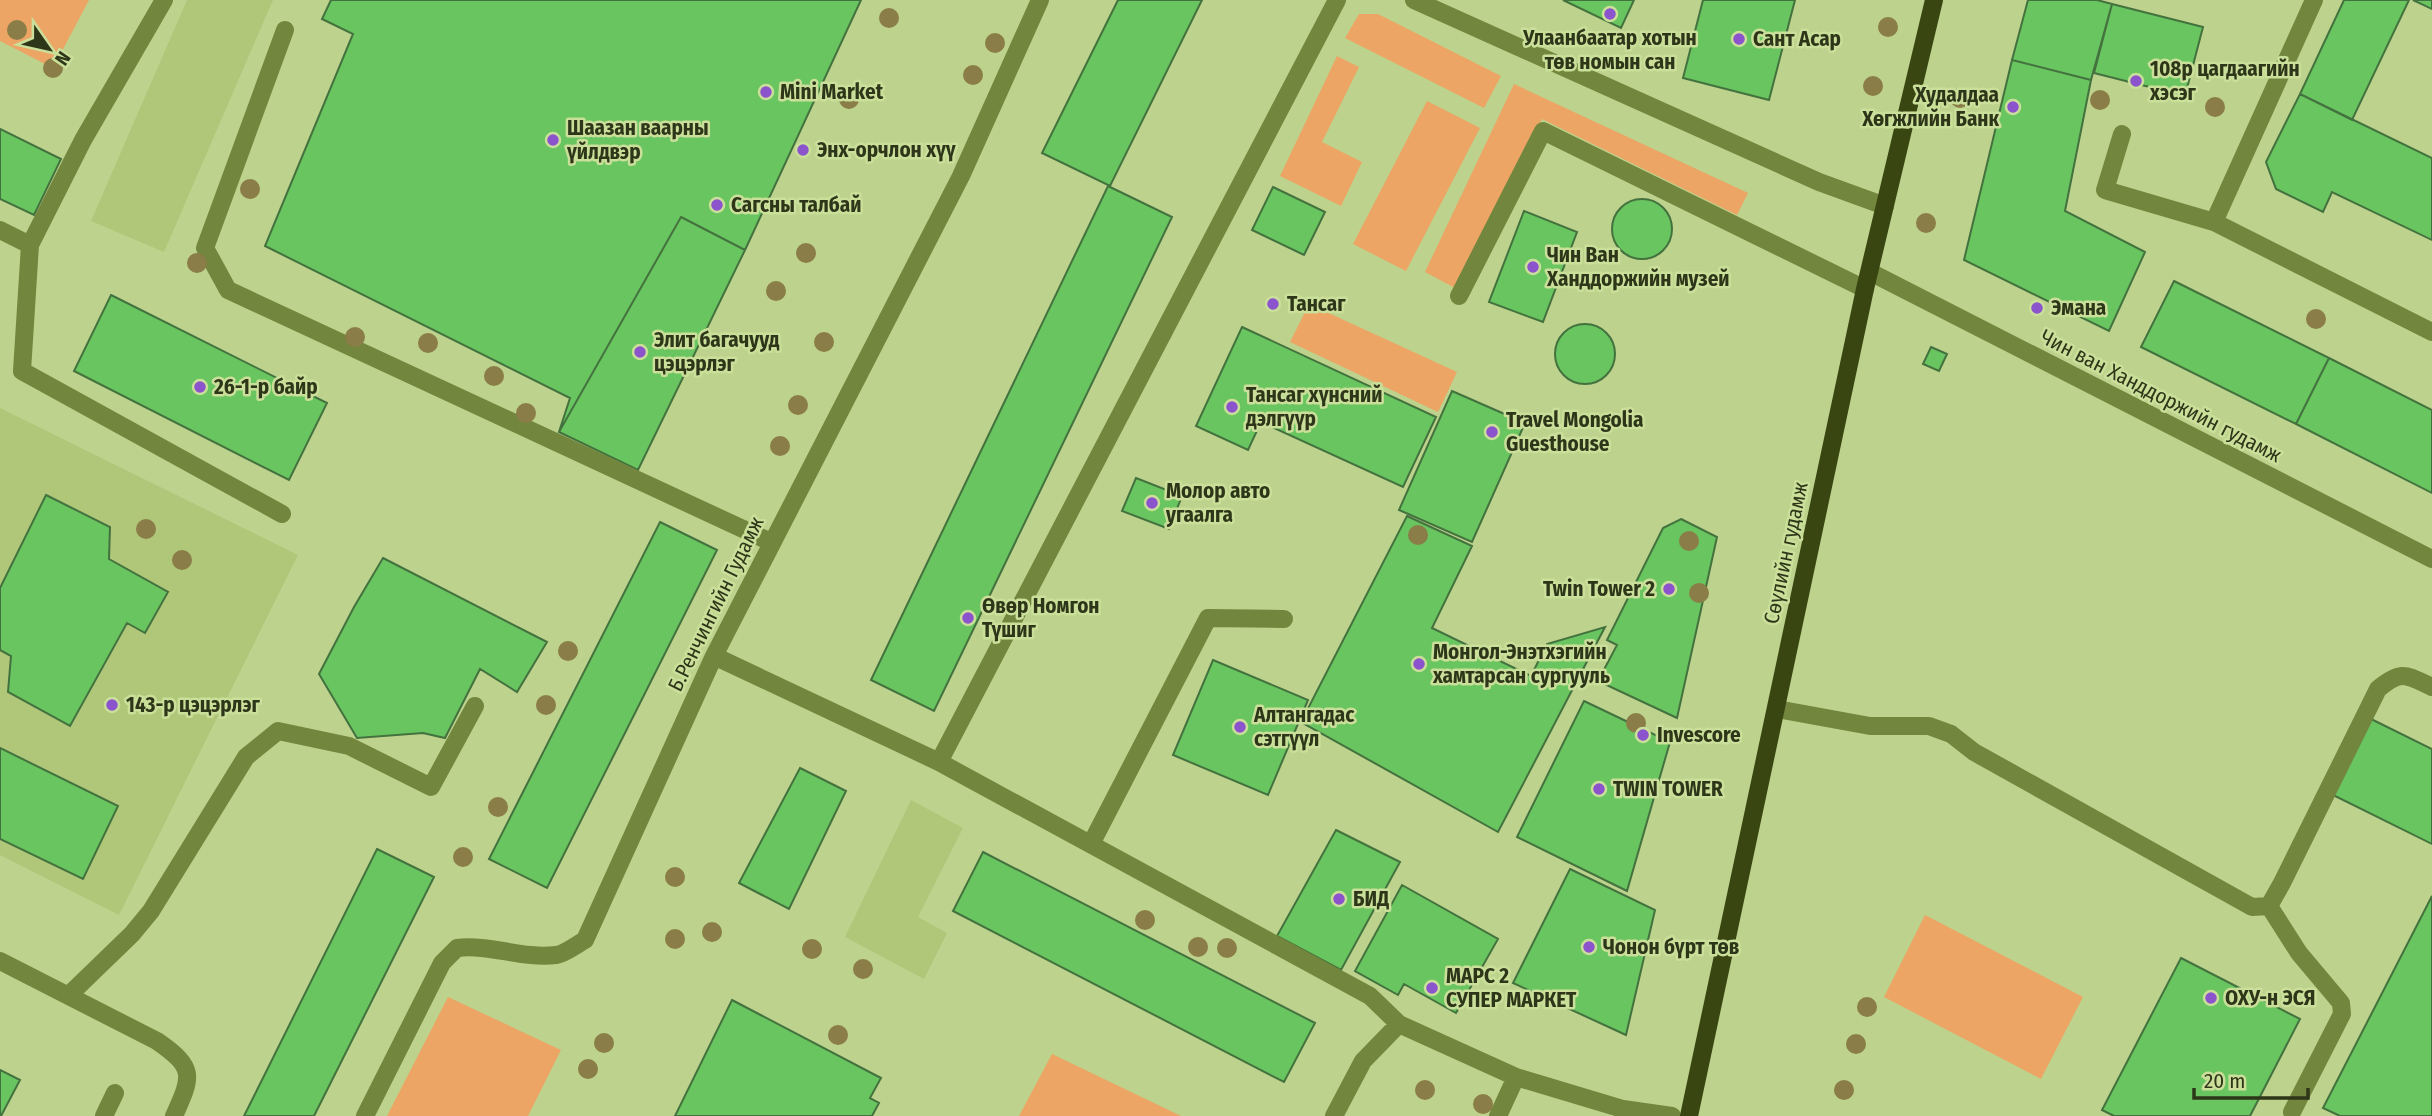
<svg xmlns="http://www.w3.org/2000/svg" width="2432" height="1116" viewBox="0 0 2432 1116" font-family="'Fira Sans Condensed',sans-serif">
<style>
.built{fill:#b0c77a}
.green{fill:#eca564}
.building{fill:#69c560;stroke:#43723e;stroke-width:2}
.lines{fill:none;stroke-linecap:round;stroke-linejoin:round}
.minor{stroke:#72863e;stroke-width:18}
.major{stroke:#394612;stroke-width:18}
.tree{fill:#8a7d47}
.poi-dot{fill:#8b54cc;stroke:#cadf99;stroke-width:2.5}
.labels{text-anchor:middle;stroke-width:5;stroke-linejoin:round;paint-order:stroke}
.poi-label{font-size:21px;font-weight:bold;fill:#2e3619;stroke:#cadf99;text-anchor:start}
.street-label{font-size:21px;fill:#2e3619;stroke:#cadf99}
</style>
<rect width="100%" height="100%" fill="#bdd28c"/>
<path class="built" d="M187 0H273L164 252 91 221Z
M0 408 298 555 119 915 0 855Z
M911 800 963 828 918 917 947 933 924 979 845 937Z"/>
<path class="green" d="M0 0H89L53 68 0 41Z
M1359 14H1378L1501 76 1484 108 1345 38Z
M1337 56 1359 67 1322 142 1362 162 1341 206 1280 176Z
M1514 84 1748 193 1737 215 1542 119 1455 288 1425 272Z
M1427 101 1480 128 1406 271 1353 244Z
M1309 304 1457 372 1438 412 1290 342Z
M1925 915 2083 997 2041 1079 1884 997Z
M448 997 561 1050 528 1116H387Z
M1052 1054 1181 1116H1019Z"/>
<path class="building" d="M331 0H861L745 250 638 470 559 432 570 398 265 246 353 34 322 19Z
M1118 0H1202L1110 186 1042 153Z
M1563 0H1634L1621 28Z
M1703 0H1795L1769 100 1683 78Z
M2028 0H2097L2112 4 2091 80 2012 60Z
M2344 0H2409L2352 120 2300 94Z
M2413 0H2432V9Z
M2112 4 2203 27 2185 96 2094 73Z
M2012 60 2091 80 2065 211 2145 252 2109 331 1964 260Z
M2300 94 2432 158V240L2332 192 2323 212 2276 189 2266 162Z
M0 129 61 159 34 215 0 199Z
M1108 186 1172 217 934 711 871 680Z
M1273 187 1325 212 1304 255 1252 230Z
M1612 229a30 30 0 1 1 60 0a30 30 0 1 1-60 0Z
M1524 211 1577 232 1543 322 1489 302Z
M681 217 745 250 638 470 559 432Z
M2174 281 2329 358 2296 424 2141 347Z
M111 295 327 403 289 480 74 371Z
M1555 354a30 30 0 1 1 60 0a30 30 0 1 1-60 0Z
M1242 327 1436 417 1403 487 1261 422 1248 450 1196 426Z
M1931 347 1947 354 1939 371 1923 364Z
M2329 358 2432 410V493L2296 424Z
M1452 391 1525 423 1472 542 1399 510Z
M1136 478 1182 496 1169 529 1122 511Z
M46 495 110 527 109 559 168 592 145 633 127 623 70 726 8 692 11 656 0 650V588Z
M1407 516 1472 546 1432 628 1531 676 1547 644 1605 627 1498 832 1301 722Z
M1681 519 1717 537 1677 718 1598 681 1617 645 1607 640 1663 528Z
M660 522 717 550 547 888 489 859Z
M383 558 547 642 517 692 480 669 445 738 423 733 357 738 319 674 354 607Z
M1213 660 1308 700 1268 795 1173 755Z
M1584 701 1670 742 1627 891 1517 837Z
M2367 717 2432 749V844L2329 793Z
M0 748 118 806 83 879 0 839Z
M800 768 846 791 789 909 739 883Z
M1336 830 1400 862 1341 970 1277 936Z
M377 849 434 877 314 1116H244Z
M983 852 1315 1023 1284 1082 953 911Z
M1570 869 1655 910 1626 1035 1513 983Z
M1402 885 1498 939 1456 1013 1404 984 1398 995 1355 971Z
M2432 896V1116H2340L2323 1108Z
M2181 958 2300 1019 2250 1116H2114L2102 1110Z
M732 1000 881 1078 870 1098 879 1103 872 1116H675Z
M0 1070 20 1080 1 1116H0Z"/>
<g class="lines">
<path class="minor" d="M164 0 83 140 30 245 22 371 282 514
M1414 0 1819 182 1885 206
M2314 0 2214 222 2432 332
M285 30 205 248 228 290 771 542
M2122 134 2105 190 2214 222
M0 230 30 245
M1870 272 2432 559
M1459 296 1543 131 1865 289
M714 656 939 762 1370 996 1399 1024
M1777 709 1870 726H1929L1951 734 1974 752 2252 907 2269 906 2282 883 2378 689C2402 669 2406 675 2432 687
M939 762 1337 0
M1091 844 1208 618 1284 619
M2269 906 2299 953 2341 1003 2342 1014 2292 1112
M0 961 157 1041C196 1068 192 1076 174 1116
M69 995 132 934 151 911 246 757 278 731 349 746 431 787 475 706
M104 1116 115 1093
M365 1116 442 963 457 948C490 944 522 959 556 955 565 954 576 945 585 940L714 656 961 176 1040 0
M1334 1116 1363 1061 1399 1024 1516 1077 1623 1109 1672 1116
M1498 1116 1516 1077"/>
<path class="major" d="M1689 1116 1865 289 1934 0"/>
</g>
<g class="tree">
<circle cx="889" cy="18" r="10"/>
<circle cx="1888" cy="27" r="10"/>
<circle cx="17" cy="30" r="10"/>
<circle cx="995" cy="43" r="10"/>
<circle cx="53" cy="68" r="10"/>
<circle cx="973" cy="75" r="10"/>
<circle cx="1873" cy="86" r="10"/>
<circle cx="1960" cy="98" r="10"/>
<circle cx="849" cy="99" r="10"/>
<circle cx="2100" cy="100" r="10"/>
<circle cx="2215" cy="107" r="10"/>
<circle cx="250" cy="189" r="10"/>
<circle cx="1926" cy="223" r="10"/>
<circle cx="806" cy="253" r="10"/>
<circle cx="197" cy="263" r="10"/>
<circle cx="776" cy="291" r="10"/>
<circle cx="2316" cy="319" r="10"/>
<circle cx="355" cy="337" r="10"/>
<circle cx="824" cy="342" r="10"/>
<circle cx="428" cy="343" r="10"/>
<circle cx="494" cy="376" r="10"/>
<circle cx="798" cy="405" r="10"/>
<circle cx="526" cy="413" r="10"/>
<circle cx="780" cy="446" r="10"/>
<circle cx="146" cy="529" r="10"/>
<circle cx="1418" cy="535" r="10"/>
<circle cx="1689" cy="541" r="10"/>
<circle cx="182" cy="560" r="10"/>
<circle cx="1699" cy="593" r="10"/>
<circle cx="568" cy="651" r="10"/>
<circle cx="546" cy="705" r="10"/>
<circle cx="1636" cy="723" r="10"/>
<circle cx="498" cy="807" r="10"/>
<circle cx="463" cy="857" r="10"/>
<circle cx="675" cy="877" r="10"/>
<circle cx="1145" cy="920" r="10"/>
<circle cx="712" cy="932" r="10"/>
<circle cx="675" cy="939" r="10"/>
<circle cx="1198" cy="947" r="10"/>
<circle cx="1227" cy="948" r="10"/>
<circle cx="812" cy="949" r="10"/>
<circle cx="863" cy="969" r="10"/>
<circle cx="1867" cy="1007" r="10"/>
<circle cx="838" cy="1035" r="10"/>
<circle cx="604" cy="1043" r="10"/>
<circle cx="1856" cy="1044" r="10"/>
<circle cx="588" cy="1069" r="10"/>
<circle cx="1425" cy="1090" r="10"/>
<circle cx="1844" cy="1090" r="10"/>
<circle cx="1483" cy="1104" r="10"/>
</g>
<g class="poi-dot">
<circle cx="1610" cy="14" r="7"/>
<circle cx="1739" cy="39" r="7"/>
<circle cx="2136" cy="81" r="7"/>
<circle cx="766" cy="92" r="7"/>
<circle cx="2013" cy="107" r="7"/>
<circle cx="553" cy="140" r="7"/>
<circle cx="803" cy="150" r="7"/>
<circle cx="717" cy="205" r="7"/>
<circle cx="1533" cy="267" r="7"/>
<circle cx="1273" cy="304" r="7"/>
<circle cx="2037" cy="308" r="7"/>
<circle cx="640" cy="352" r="7"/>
<circle cx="200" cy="387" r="7"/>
<circle cx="1232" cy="407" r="7"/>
<circle cx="1492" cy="432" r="7"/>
<circle cx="1152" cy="503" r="7"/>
<circle cx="1669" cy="589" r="7"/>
<circle cx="968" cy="618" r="7"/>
<circle cx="1419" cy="664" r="7"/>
<circle cx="112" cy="705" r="7"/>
<circle cx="1240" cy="727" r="7"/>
<circle cx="1643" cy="735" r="7"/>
<circle cx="1599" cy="789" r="7"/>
<circle cx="1339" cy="899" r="7"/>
<circle cx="1589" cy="947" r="7"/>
<circle cx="1432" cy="988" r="7"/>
<circle cx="2211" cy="998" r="7"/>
</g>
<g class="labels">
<g class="poi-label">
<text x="1610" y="45" text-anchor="middle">Улаанбаатар хотын<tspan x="1610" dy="24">төв номын сан</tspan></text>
<text x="1753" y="46">Сант Асар</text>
<text x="2150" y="76">108р цагдаагийн<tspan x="2150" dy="24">хэсэг</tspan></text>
<text x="780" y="99">Mini Market</text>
<text x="1999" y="102" text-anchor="end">Худалдаа<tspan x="1999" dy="24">Хөгжлийн Банк</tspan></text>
<text x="567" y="135">Шаазан ваарны<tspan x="567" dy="24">үйлдвэр</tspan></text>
<text x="817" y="157">Энх-орчлон хүү</text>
<text x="731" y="212">Сагсны талбай</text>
<text x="1547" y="262">Чин Ван<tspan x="1547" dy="24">Ханддоржийн музей</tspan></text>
<text x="1287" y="311">Тансаг</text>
<text x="2051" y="315">Эмана</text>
<text x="654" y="347">Элит багачууд<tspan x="654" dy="24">цэцэрлэг</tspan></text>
<text x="214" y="394">26-1-р байр</text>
<text x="1246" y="402">Тансаг хүнсний<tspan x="1246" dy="24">дэлгүүр</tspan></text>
<text x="1506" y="427">Travel Mongolia<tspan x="1506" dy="24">Guesthouse</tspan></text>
<text x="1166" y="498">Молор авто<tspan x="1166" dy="24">угаалга</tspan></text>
<text x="1655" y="596" text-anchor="end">Twin Tower 2</text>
<text x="982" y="613">Өвөр Номгон<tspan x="982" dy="24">Түшиг</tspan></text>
<text x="1433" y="659">Монгол-Энэтхэгийн<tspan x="1433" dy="24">хамтарсан сургууль</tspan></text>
<text x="126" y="712">143-р цэцэрлэг</text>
<text x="1254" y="722">Алтангадас<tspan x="1254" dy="24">сэтгүүл</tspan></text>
<text x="1657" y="742">Invescore</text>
<text x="1613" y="796">TWIN TOWER</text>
<text x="1353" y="906">БИД</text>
<text x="1603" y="954">Чонон бүрт төв</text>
<text x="1446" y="983">МАРС 2<tspan x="1446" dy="24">СУПЕР МАРКЕТ</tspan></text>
<text x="2225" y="1005">ОХУ-н ЭСЯ</text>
</g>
<g class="street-label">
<text transform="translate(2161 396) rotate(27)" y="7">Чин ван Ханддоржийн гудамж</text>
<text transform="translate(1786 553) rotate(-78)" y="7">Сөүлийн гудамж</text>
<text transform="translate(716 604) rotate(-64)" y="7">Б.Ренчингийн Гудамж</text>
</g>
</g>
<g transform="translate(49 49) rotate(124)" stroke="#cadf99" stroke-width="5" paint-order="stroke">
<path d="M0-5L12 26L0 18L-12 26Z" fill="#2e3619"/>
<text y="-10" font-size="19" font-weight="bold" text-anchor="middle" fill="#2e3619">N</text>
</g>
<path d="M2194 1088v10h114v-10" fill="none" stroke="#2e3619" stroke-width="3.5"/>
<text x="2204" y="1088" font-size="21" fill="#2e3619" stroke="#cadf99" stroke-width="5" paint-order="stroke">20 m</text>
</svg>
